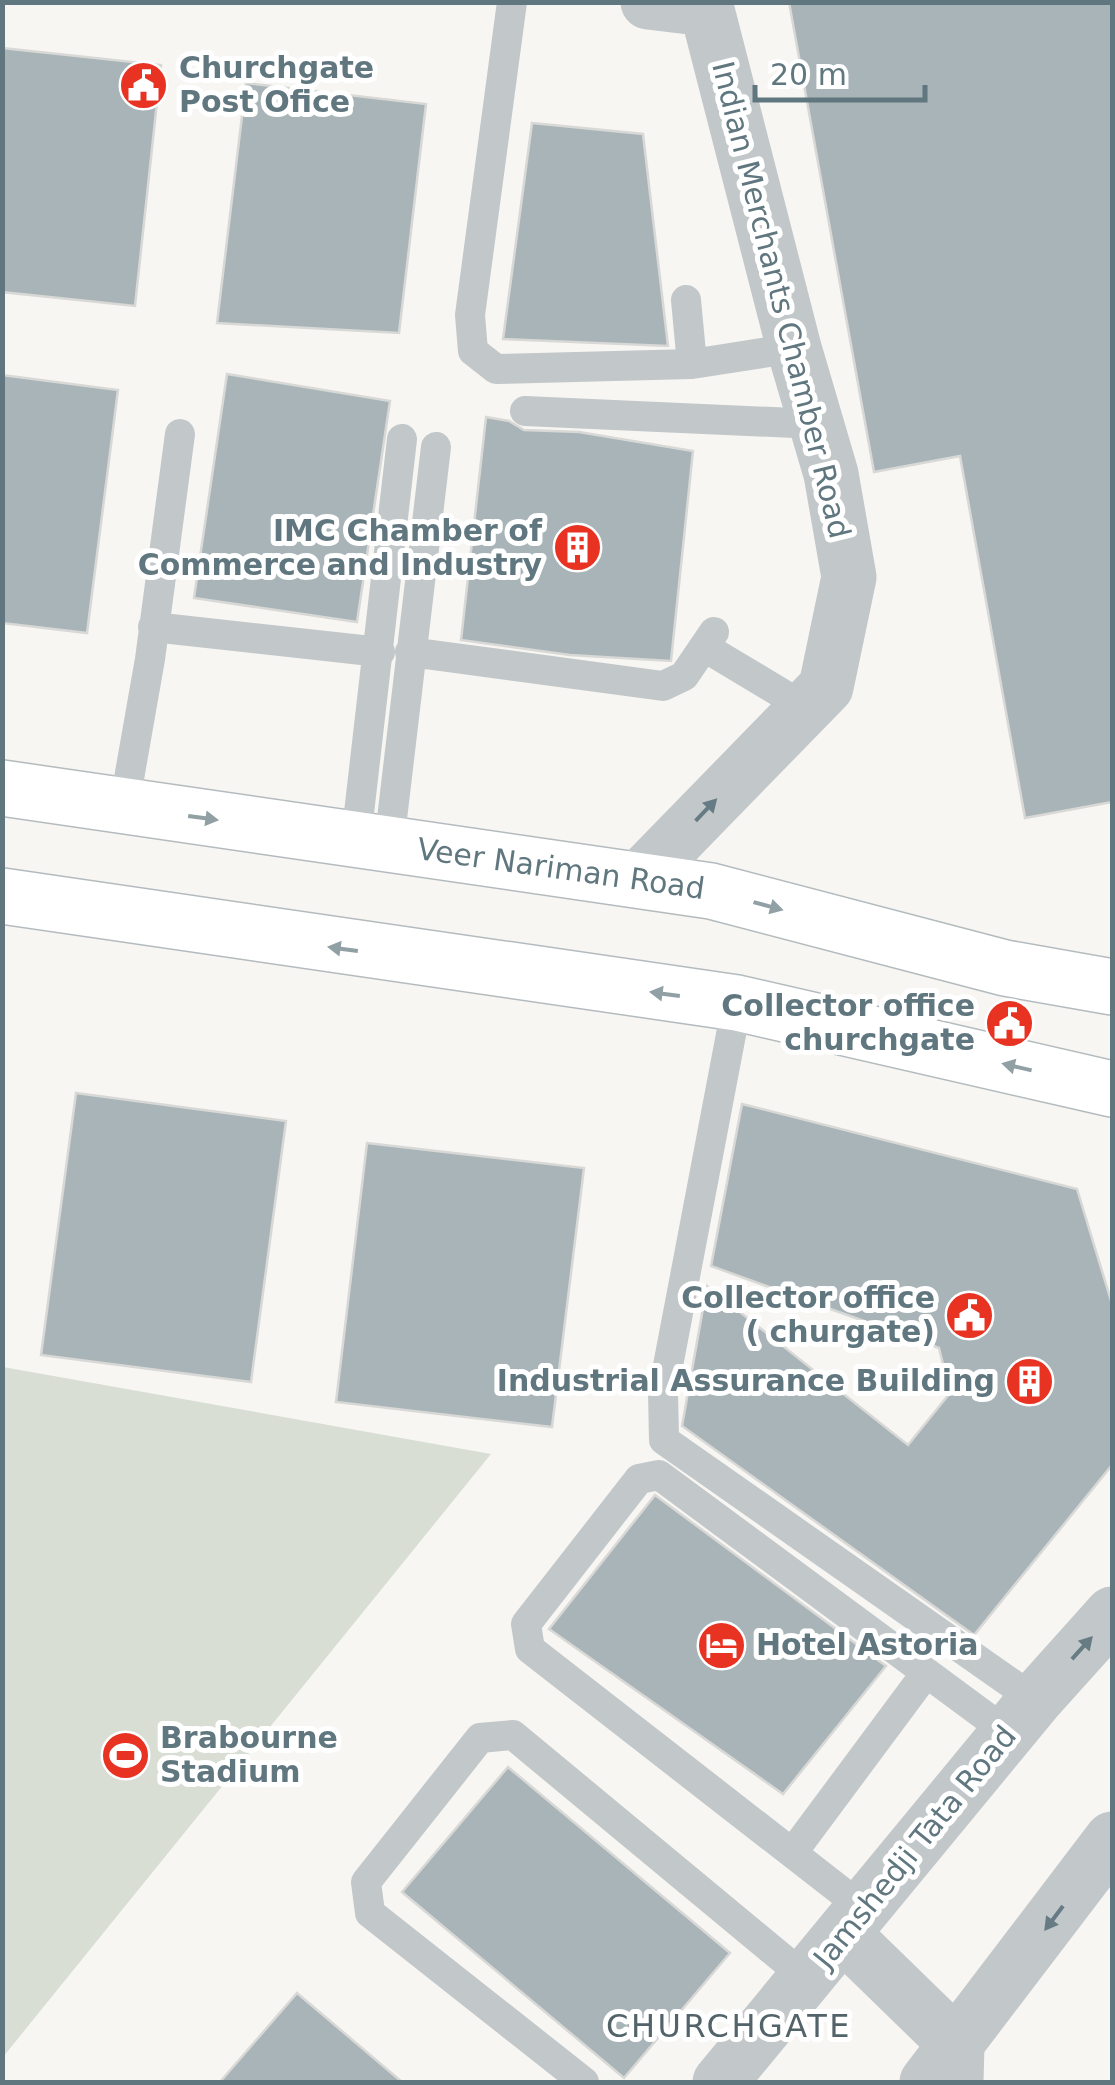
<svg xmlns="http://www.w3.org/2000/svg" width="1115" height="2085" viewBox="0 0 1115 2085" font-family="'DejaVu Sans',sans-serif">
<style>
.green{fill:#d9ded4}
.building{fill:#a8b4b7;stroke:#d8d8d6;stroke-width:2.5}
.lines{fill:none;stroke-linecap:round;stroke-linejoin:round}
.secondary-casing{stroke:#b4bbbe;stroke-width:58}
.service{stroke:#c2c7c9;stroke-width:30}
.minor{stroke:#c2c7c9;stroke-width:55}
.tertiary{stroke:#c2c7c9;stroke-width:55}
.secondary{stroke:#fff;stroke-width:55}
.oneway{fill:#667b83}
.oneway2{fill:#90a0a5}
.labels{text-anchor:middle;stroke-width:10;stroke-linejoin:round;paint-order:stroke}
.poi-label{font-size:30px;font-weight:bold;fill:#61777f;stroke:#fff;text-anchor:end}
.street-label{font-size:30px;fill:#61777f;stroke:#fff}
.neighbourhood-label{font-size:32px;letter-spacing:2.5px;fill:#53636a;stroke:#fff}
</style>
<rect width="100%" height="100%" fill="#f7f6f3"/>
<path class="green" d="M3 1367 491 1454 3 2057 2 1367Z"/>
<path class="building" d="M789 2H1112V802L1025 818 960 456 874 472Z
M2 48 161 65 135 306 2 292Z
M246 83 426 104 399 333 217 323Z
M532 123 643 134 668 346 503 339Z
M227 374 390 401 357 622 194 598Z
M2 375 118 390 87 633 2 623Z
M486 417 509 421 524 430 579 432 693 451 671 661 570 655 461 640Z
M76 1093 286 1121 251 1382 41 1355Z
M742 1104 1077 1189 1112 1304V1465L974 1635 682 1426 707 1286 908 1445 950 1393 939 1348 711 1266Z
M367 1143 584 1168 552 1427 336 1402Z
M655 1495 886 1666 783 1794 549 1629Z
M508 1767 730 1953 624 2078 402 1892Z
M297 1993 402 2082H220Z"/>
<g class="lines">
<defs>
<path id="secondary" d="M2 788 711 891 1005 968 1112 987
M2 896 737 1003 1112 1089"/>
</defs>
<use href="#secondary" class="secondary-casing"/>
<path class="service" d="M512 2 470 315 473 351 496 369 692 364 794 348
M686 300 692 364
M525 411 816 424
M153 627 380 652
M706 648 806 708
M410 652 663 686 684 676 714 632
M124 807 150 659 180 434
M356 839 402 439
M389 844 436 447
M737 1003 663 1392 664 1440 1035 1700
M793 1852 926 1673
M864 1909 530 1649 526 1624 639 1479 659 1475 1008 1733
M584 2082 370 1913 366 1882 480 1738 513 1735 806 1978"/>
<path class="minor" d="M648 2 706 9
M638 880 826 687 849 577 831 474 794 348 705 2
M843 1934 957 2045 956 2082"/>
<path class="tertiary" d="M720 2082 1035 1700 1112 1614
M927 2082 1112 1839"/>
<use href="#secondary" class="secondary"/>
</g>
<defs><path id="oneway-solid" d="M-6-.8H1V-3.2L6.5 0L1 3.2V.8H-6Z" transform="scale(2.5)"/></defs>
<g class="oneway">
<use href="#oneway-solid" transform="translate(706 810) rotate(-46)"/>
<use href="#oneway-solid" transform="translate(1082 1648) rotate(-48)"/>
<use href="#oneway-solid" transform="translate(1054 1918) rotate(127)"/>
</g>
<g class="oneway2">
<use href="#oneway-solid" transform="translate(203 818) rotate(8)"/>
<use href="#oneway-solid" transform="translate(768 906) rotate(15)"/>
<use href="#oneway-solid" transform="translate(343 949) rotate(-172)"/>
<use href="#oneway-solid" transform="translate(665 994) rotate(-172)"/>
<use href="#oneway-solid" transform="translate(1017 1067) rotate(-167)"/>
</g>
<defs>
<symbol id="civic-disc" viewBox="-11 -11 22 22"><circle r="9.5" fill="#e83222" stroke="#fff"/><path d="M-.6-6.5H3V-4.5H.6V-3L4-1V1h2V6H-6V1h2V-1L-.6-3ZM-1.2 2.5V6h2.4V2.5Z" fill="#fff"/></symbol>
<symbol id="building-disc" viewBox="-11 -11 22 22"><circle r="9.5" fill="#e83222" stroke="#fff"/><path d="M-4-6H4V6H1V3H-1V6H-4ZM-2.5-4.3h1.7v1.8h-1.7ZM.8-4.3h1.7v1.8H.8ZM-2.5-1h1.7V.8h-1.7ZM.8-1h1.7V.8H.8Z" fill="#fff"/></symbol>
<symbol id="hotel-disc" viewBox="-11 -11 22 22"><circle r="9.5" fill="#e83222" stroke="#fff"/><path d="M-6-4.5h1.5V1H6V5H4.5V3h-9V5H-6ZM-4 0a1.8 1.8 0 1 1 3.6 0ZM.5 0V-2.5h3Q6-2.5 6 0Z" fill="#fff"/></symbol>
<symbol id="stadium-disc" viewBox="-11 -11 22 22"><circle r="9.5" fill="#e83222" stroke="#fff"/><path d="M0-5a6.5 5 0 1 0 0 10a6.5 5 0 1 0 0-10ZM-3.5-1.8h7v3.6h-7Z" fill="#fff"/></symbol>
</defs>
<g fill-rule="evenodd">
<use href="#civic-disc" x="116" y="58" width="55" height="55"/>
<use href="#building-disc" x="550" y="520" width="55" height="55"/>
<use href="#civic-disc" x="982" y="996" width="55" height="55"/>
<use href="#civic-disc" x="942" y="1288" width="55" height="55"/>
<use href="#building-disc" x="1002" y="1354" width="55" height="55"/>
<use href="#hotel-disc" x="694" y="1618" width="55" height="55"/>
<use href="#stadium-disc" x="98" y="1728" width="55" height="55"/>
</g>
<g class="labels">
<g class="poi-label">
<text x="179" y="78" text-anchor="start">Churchgate<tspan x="179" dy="34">Post Ofice</tspan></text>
<text x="542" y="541">IMC Chamber of<tspan x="542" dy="34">Commerce and Industry</tspan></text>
<text x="975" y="1016">Collector office<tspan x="975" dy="34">churchgate</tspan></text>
<text x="935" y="1308">Collector office<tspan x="935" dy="34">( churgate)</tspan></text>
<text x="995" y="1391">Industrial Assurance Building</text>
<text x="756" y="1655" text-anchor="start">Hotel Astoria</text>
<text x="160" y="1748" text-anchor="start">Brabourne<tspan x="160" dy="34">Stadium</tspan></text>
</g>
<g class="street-label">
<text transform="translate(781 300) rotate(76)" y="10">Indian Merchants Chamber Road</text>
<text transform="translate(561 869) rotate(8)" y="10">Veer Nariman Road</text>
<text transform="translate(915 1847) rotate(-51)" y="10">Jamshedji Tata Road</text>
</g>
<g class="neighbourhood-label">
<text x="729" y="2037">CHURCHGATE</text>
</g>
</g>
<rect width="1115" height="2085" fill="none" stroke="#61777f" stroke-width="10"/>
<path d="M755 85v15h170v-15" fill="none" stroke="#61777f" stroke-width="5"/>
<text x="770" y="85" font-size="30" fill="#61777f" stroke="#ffffff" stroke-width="8" paint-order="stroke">20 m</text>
</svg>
